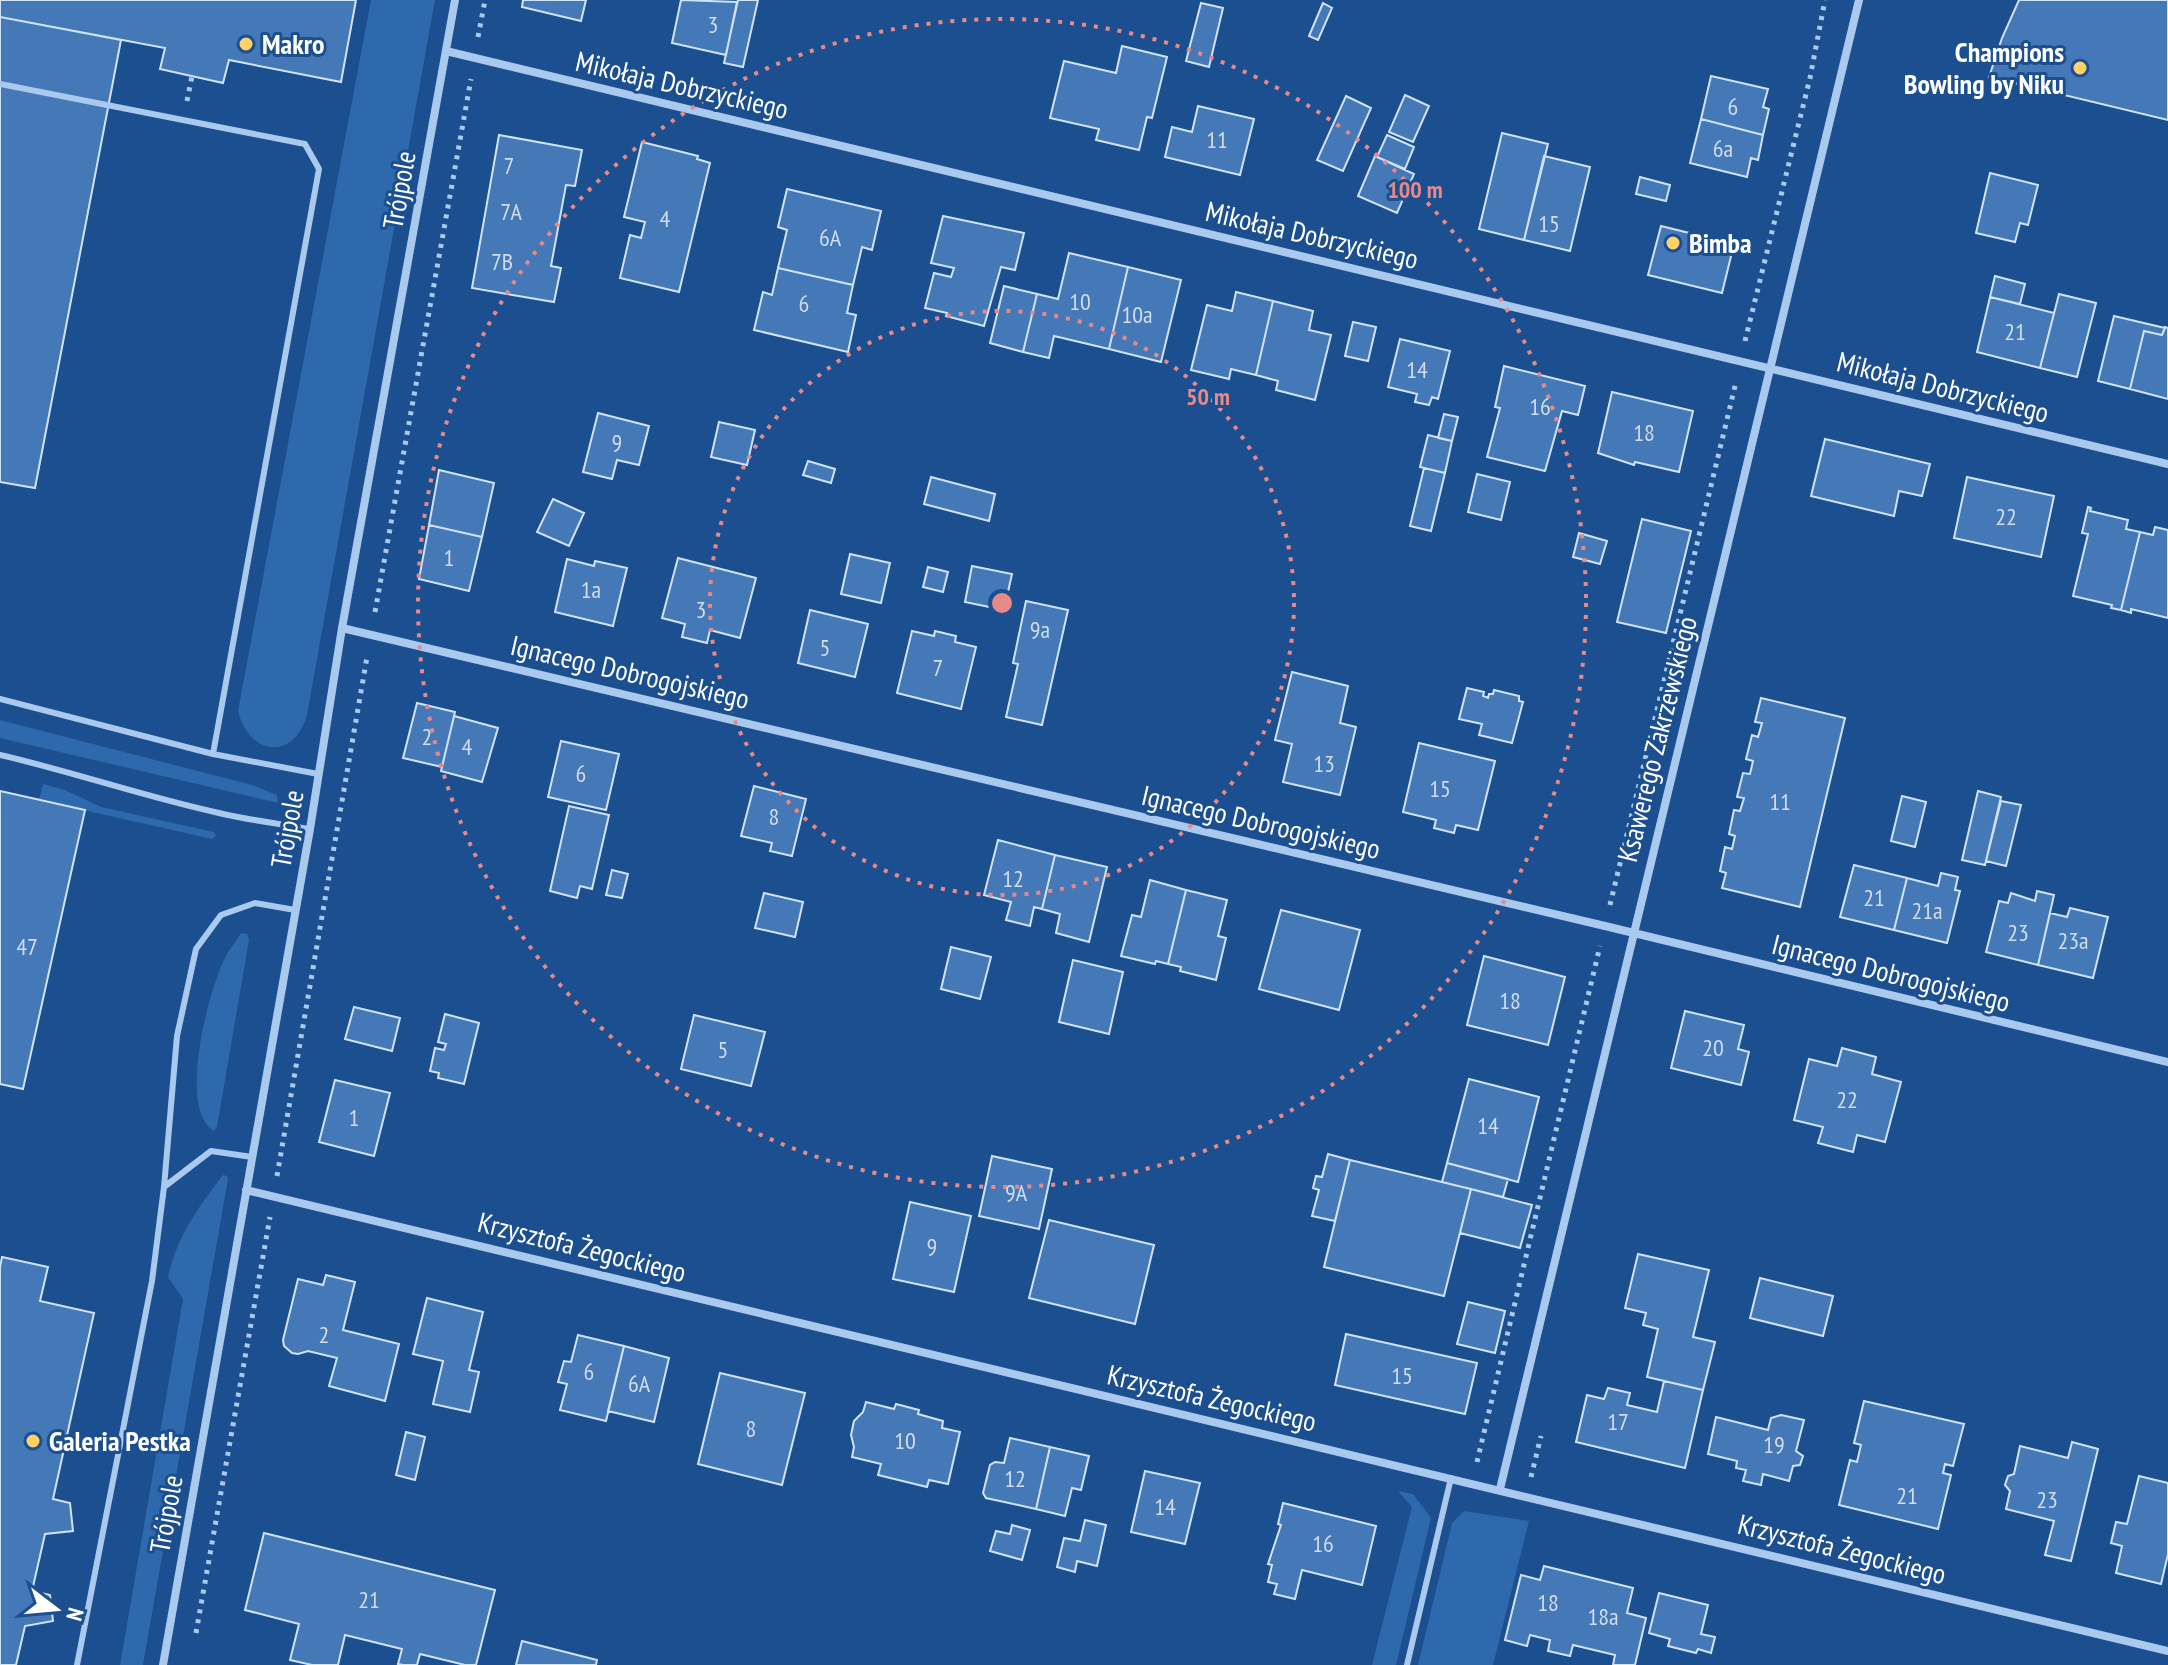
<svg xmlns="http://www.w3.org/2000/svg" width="2168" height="1665" viewBox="0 0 2168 1665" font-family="'PT Sans Narrow',sans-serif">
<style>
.green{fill:#2e69ad}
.building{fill:#4478b7;stroke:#cfe3fa;stroke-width:2}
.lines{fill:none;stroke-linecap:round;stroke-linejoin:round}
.path{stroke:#a9c9ee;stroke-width:5;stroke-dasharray:4 6;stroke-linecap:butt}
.lane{stroke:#a9c9ee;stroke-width:6}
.street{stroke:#a9c9ee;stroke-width:8}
.ring{fill:none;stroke:#e88989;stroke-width:4;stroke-dasharray:4 8}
.poi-dot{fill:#ffd166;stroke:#1b4f8f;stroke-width:3}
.labels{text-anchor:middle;stroke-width:6;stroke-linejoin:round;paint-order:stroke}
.number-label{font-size:24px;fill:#d0dded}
.poi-label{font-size:28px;font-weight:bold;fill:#fff;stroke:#1b4f8f;text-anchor:start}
.street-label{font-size:28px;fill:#fff;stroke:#1b4f8f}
.centre{fill:#e88989;stroke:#1b4f8f;stroke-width:4}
.ring-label{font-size:24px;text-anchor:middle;font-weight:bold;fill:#e88989;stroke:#1b4f8f;stroke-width:6;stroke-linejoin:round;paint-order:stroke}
</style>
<rect width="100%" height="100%" fill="#1b4f8f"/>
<path class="green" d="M371 0H435L307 715C294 761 249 756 238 711Z
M0 720 252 785 277 795 278 803 0 738Z
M43 784 65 790 101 807 214 832 216 836 212 839 39 800Z
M241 933 247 934 249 940 217 1127 214 1131C176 1109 210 984 227 954 231 947 237 940 241 933Z
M223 1175 227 1176 228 1179 143 1665H120L183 1299 168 1277C176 1238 199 1206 223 1175Z
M1398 1491 1413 1494 1431 1518 1396 1665H1372L1412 1507Z
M1464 1511 1529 1521 1493 1665H1418L1452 1523Z"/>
<path class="building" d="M0 0H356L341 82 229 60 223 83 160 69 165 48 0 17Z
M523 0H586L581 21 522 7Z
M681 0 737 2 726 55 672 43Z
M738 0H758L743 67 724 63Z
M2019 0H2168V120L1989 77 2002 38Z
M1201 3 1223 8 1209 67 1186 61Z
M1323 3 1332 8 1318 40 1309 36Z
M0 17 121 40 35 488 0 482Z
M1122 46 1167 57 1152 118 1147 117 1139 150 1096 140 1099 129 1050 118 1064 61 1116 73Z
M1711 76 1768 89 1763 107 1769 109 1763 135 1701 119Z
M1405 95 1429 106 1413 142 1389 132Z
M1346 96 1371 108 1343 171 1317 160Z
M1198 106 1254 119 1240 175 1165 157 1172 127 1192 132Z
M1701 119 1763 135 1758 160 1751 158 1747 177 1690 163Z
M1502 133 1548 144 1524 240 1479 229Z
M499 135 582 150 575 186 566 185 551 266 561 268 554 302 472 288Z
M1387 135 1414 147 1405 169 1377 157Z
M642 142 698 156 697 159 710 163 679 292 620 278 630 235 641 238 645 222 624 217Z
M1375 156 1414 174 1397 213 1358 196Z
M1544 156 1590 167 1570 251 1524 240Z
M1990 173 2038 185 2028 225 2020 223 2015 242 1976 233Z
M1640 177 1670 185 1666 201 1636 194Z
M787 189 881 211 872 250 862 247 853 285 778 268 787 230 778 227Z
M943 216 1024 233 1015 270 1001 267 984 326 946 316 947 313 925 308 934 273 951 277 954 268 931 263Z
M1661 226 1734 244 1722 293 1648 275Z
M1069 253 1128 267 1109 349 1054 336 1049 358 1023 352 1037 294 1058 299Z
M1128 267 1181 280 1161 362 1109 349Z
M778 268 853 285 847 313 856 315 848 352 754 330 763 292 772 295Z
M1995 276 2025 284 2020 304 1990 297Z
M1004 286 1037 294 1023 352 990 343Z
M1236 292 1273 301 1256 375 1231 369 1229 379 1191 370 1207 305 1232 311Z
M2059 294 2096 303 2077 377 2040 368Z
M1990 297 2054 313 2040 368 1977 352Z
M1273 301 1313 311 1309 330 1331 335 1315 400 1276 390 1278 381 1256 375Z
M2114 316 2165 328 2162 335 2144 331 2130 389 2098 381Z
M1353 322 1376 327 1368 361 1345 356Z
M2165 327 2168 328V399L2130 389 2144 331 2162 335Z
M1400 339 1450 351 1438 399 1432 397 1429 405 1415 402 1417 394 1388 387Z
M1504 366 1585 386 1578 415 1562 411 1545 471 1487 457 1500 408 1495 407Z
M1612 392 1693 411 1679 472 1635 462 1634 465 1598 453Z
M598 413 649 426 639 465 617 460 612 479 583 472Z
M1444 414 1458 417 1452 441 1438 438Z
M719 422 755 430 747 465 711 457Z
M1428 435 1452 441 1445 473 1420 467Z
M1825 439 1930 464 1922 496 1899 491 1894 516 1811 496Z
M808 461 835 469 831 483 803 475Z
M1424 468 1445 473 1431 531 1410 526Z
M439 470 494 483 482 537 429 525Z
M1477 474 1510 482 1501 520 1468 512Z
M931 477 995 494 989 521 924 504Z
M1967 477 2054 496 2041 557 1954 538Z
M553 499 584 513 569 546 537 532Z
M2088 507 2091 508 2090 511 2128 520 2126 529 2140 532 2121 610 2111 608 2112 605 2073 596 2088 534 2082 533Z
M1642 519 1691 531 1666 633 1617 622Z
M429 525 482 537 469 591 419 579Z
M2155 527 2168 530V618L2131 609V613L2121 610 2140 532 2153 535Z
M1579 533 1607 541 1600 564 1573 557Z
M850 554 890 563 881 603 841 594Z
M678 558 756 578 740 638 710 630 707 643 682 637 685 624 662 618Z
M567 559 594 566 595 561 627 568 613 626 555 612Z
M972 566 1012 574 1004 610 965 602Z
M928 567 948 572 943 592 923 587Z
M1026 601 1068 610 1042 725 1006 717 1018 664 1013 663Z
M810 610 868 624 855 677 798 663Z
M912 631 934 636 935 631 956 636 955 642 976 647 961 709 897 693Z
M1292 672 1348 686 1340 723 1356 727 1340 795 1283 782 1292 744 1275 740Z
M1467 688 1484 692 1483 696 1488 698 1489 694H1493L1494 690 1519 696V701L1523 702 1512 743 1479 735 1482 724 1459 719Z
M1761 698 1845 718 1800 907 1722 888 1726 873 1720 871 1725 847 1732 849 1735 836 1729 834 1734 810 1740 811 1744 798 1737 797 1743 773 1750 774 1753 761 1746 759 1752 735 1758 737 1762 723 1755 722Z
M417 703 455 712 442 767 403 758Z
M454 716 498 728 482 782 441 771Z
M561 741 619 754 606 810 548 797Z
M1419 743 1495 761 1478 830 1456 825 1454 833 1434 828 1436 820 1403 812Z
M754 786 806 799 792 856 770 851 772 843 741 836Z
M0 791 85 810 23 1089 0 1084Z
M1978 791 2001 797 1985 865 1962 860Z
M1902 796 1926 802 1915 847 1891 841Z
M2001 801 2021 805 2006 866 1986 861Z
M569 806 609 815 592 889 580 886 577 898 550 891Z
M998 840 1055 855 1042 909 1034 907 1030 926 1006 920 1011 902 984 895Z
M1055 855 1107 867 1089 942 1056 933 1060 914 1042 909Z
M1854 865 1907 878 1894 930 1840 917Z
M612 870 628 874 622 898 606 895Z
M1941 873 1958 877 1955 890 1960 891 1947 943 1894 930 1907 878 1938 886Z
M1150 880 1186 890 1168 964 1156 961 1155 964 1121 956 1132 915 1141 917Z
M1186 890 1227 900 1218 936 1226 938 1216 980 1180 971 1181 967 1168 964Z
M2037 891 2054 895 2038 965 1986 952 1999 901 2008 903 2011 893 2035 901Z
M764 893 803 902 795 937 755 928Z
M2070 908 2108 917 2093 978 2038 965 2050 913 2067 917Z
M1281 910 1360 930 1339 1010 1259 989Z
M951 947 991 957 980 999 941 989Z
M1484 956 1565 977 1548 1045 1467 1025Z
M1073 960 1123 972 1109 1034 1059 1022Z
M354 1007 400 1018 392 1051 345 1039Z
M1685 1011 1744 1025 1738 1049 1749 1052 1741 1085 1671 1068Z
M445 1014 479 1023 464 1084 438 1078 439 1073 430 1071 435 1048 444 1050 446 1044 438 1042Z
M694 1015 765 1032 751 1086 681 1069Z
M1842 1048 1876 1057 1872 1074 1901 1082 1885 1142 1857 1135 1853 1152 1818 1143 1823 1127 1794 1120 1809 1059 1837 1066Z
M1469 1079 1539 1097 1518 1182 1447 1163Z
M335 1080 390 1093 374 1156 319 1142Z
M1328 1154 1350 1160 1335 1221 1312 1216 1319 1190 1313 1188 1316 1176 1322 1177Z
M992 1156 1052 1169 1039 1229 979 1216Z
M1350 1160 1471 1189 1444 1296 1324 1267Z
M1447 1163 1508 1179 1503 1197 1442 1182Z
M1471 1189 1532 1205 1520 1248 1460 1233Z
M910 1202 971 1216 954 1292 893 1279Z
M1049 1220 1154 1245 1135 1324 1029 1298Z
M1638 1254 1709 1270 1693 1337 1715 1342 1703 1390 1647 1377 1658 1329 1643 1325 1646 1313 1625 1308Z
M2 1257 48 1267 40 1301 94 1313 53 1499 70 1503 73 1531 45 1534 32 1591 50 1595 53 1621 25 1626 16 1665H0V1267Z
M326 1275 355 1282 343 1330 399 1344 385 1401 329 1386 337 1358 308 1351 298 1354 292 1353 284 1346 283 1340 298 1279 323 1285Z
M1760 1278 1833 1296 1823 1336 1750 1318Z
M427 1298 483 1312 469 1370 479 1372 470 1412 433 1404 443 1361 413 1354Z
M1468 1302 1505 1311 1495 1353 1457 1344Z
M1346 1334 1477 1363 1465 1414 1335 1385Z
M578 1335 624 1346 606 1421 560 1410 567 1384 558 1382 564 1361 571 1362Z
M624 1346 669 1358 654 1422 608 1411Z
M720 1373 805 1393 782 1485 698 1464Z
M1664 1381 1703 1390 1685 1468 1576 1442 1587 1395 1604 1399 1608 1388 1630 1393 1627 1405 1657 1412Z
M1864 1401 1964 1424 1953 1466 1945 1464 1943 1473 1951 1475 1938 1529 1839 1505 1850 1460 1857 1462 1861 1445 1854 1443Z
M866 1402 894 1409 896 1404 919 1410 918 1414 943 1421 942 1428 960 1432 948 1484 929 1480 927 1487 878 1475 881 1464 852 1457 854 1447 851 1435 854 1421 863 1412Z
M1781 1415 1804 1420 1796 1451 1803 1456 1800 1465 1793 1466 1789 1481 1763 1474 1761 1485 1743 1481 1746 1470 1736 1468 1737 1461 1708 1454 1716 1417 1768 1430 1771 1418Z
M406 1432 425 1437 415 1480 396 1475Z
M1010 1438 1050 1447 1036 1509 986 1498 983 1493 990 1465 995 1462 1004 1463Z
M2072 1442 2098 1449 2071 1561 2045 1555 2054 1521 2006 1509 2010 1491 2005 1485 2008 1476 2014 1474 2020 1446 2068 1458Z
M1050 1447 1089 1456 1081 1490 1072 1488 1065 1516 1036 1509Z
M1145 1471 1200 1483 1185 1544 1131 1532Z
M2139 1476 2168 1483V1554L2161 1584 2116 1573 2122 1546 2111 1543 2116 1522 2127 1524Z
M1283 1503 1376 1526 1362 1585 1302 1570 1295 1599 1274 1594 1277 1584 1268 1582 1272 1565 1268 1564 1281 1525 1278 1524Z
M1085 1520 1106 1525 1097 1566 1077 1561 1075 1572 1057 1567 1064 1538 1080 1541Z
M1012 1525 1030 1530 1022 1560 990 1551 996 1531 1010 1534Z
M264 1533 495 1590 476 1665H465L420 1654 417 1665H403L398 1664 402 1649 345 1635 338 1665H312L290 1660 299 1624 245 1610Z
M1544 1566 1633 1588 1627 1613 1646 1618 1635 1665H1613L1615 1655 1573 1645 1570 1656 1548 1651 1550 1640 1530 1635 1527 1646 1505 1640 1521 1575 1540 1580Z
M1659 1593 1708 1605 1701 1634 1715 1637 1711 1653 1698 1649 1696 1653 1668 1646 1670 1639 1649 1633Z
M522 1641 597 1660 596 1665H516Z"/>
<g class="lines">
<path class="path" d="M478 37 485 0
M187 101 192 76
M1745 341 1810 78 1825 0
M375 612 471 79
M1610 905 1736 382
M277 1176 367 657
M1477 1462 1600 946
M1531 1477 1541 1436
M196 1633 270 1217"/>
<path class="lane" d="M0 84 305 144 319 169 213 754 0 699
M213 754 318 774
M0 755C74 772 145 797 219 813 249 820 280 824 310 829
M164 1187 211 1151 252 1157
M77 1665 152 1281 164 1187 177 1036 196 949 221 915 255 903 295 910
M1407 1665 1451 1478"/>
<path class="street" d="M446 51 2168 464
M342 628 1605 926 2168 1062
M246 1190 2168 1651
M1500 1489 1859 0
M163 1665 310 829 342 628 455 0"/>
</g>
<g class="ring">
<circle cx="1002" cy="603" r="292"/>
<circle cx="1002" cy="603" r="584"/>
</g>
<g class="poi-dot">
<circle cx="246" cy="44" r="8"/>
<circle cx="2080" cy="68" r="8"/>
<circle cx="1673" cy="243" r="8"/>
<circle cx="33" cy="1441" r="8"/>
</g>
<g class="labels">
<g class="number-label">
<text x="713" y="33">3</text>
<text x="1733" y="115">6</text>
<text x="1217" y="148">11</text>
<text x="1723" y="157">6a</text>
<text x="509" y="174">7</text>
<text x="511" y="220">7A</text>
<text x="665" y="227">4</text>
<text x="1549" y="232">15</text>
<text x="830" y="246">6A</text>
<text x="502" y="270">7B</text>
<text x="1080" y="310">10</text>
<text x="804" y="312">6</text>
<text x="1137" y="323">10a</text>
<text x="2015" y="340">21</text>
<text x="1417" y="378">14</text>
<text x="1540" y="415">16</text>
<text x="1644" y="441">18</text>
<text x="617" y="451">9</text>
<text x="2006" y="525">22</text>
<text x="449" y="566">1</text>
<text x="591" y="598">1a</text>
<text x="701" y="618">3</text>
<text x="1040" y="638">9a</text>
<text x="825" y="656">5</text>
<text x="938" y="676">7</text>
<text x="427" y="745">2</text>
<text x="467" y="755">4</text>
<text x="1324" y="772">13</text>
<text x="581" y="782">6</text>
<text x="1440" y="797">15</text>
<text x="1780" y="810">11</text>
<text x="774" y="825">8</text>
<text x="1013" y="887">12</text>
<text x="1874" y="906">21</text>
<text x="1927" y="919">21a</text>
<text x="2018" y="941">23</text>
<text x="2073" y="949">23a</text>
<text x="27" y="955">47</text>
<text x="1510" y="1009">18</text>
<text x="1713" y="1056">20</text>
<text x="723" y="1058">5</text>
<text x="1847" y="1108">22</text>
<text x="354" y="1126">1</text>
<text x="1488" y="1134">14</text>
<text x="1016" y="1201">9A</text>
<text x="932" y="1255">9</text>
<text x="324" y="1343">2</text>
<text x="589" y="1380">6</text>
<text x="1402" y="1384">15</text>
<text x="639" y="1392">6A</text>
<text x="1618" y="1430">17</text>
<text x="751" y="1437">8</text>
<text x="905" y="1449">10</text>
<text x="1774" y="1453">19</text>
<text x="1015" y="1487">12</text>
<text x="1907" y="1504">21</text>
<text x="2047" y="1508">23</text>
<text x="1165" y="1515">14</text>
<text x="1323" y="1552">16</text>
<text x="369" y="1608">21</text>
<text x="1548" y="1611">18</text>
<text x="1603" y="1625">18a</text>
</g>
<g class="poi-label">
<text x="262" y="54">Makro</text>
<text x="2064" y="62" text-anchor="end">Champions<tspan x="2064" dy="32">Bowling by Niku</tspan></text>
<text x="1689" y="253">Bimba</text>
<text x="49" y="1451">Galeria Pestka</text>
</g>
<g class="street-label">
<text transform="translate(682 85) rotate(13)" y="10">Mikołaja Dobrzyckiego</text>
<text transform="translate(399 190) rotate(-80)" y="10">Trójpole</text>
<text transform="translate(1312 235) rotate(13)" y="10">Mikołaja Dobrzyckiego</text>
<text transform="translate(1943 387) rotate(14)" y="10">Mikołaja Dobrzyckiego</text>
<text transform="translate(630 672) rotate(13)" y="10">Ignacego Dobrogojskiego</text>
<text transform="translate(1657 739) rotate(-76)" y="10">Ksawerego Zakrzewskiego</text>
<text transform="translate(1261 822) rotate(13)" y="10">Ignacego Dobrogojskiego</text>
<text transform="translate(287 829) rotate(-80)" y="10">Trójpole</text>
<text transform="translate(1891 973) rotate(14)" y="10">Ignacego Dobrogojskiego</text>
<text transform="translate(582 1247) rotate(14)" y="10">Krzysztofa Żegockiego</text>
<text transform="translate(1212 1398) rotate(13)" y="10">Krzysztofa Żegockiego</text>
<text transform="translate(166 1514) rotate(-80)" y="10">Trójpole</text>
<text transform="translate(1842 1549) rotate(14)" y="10">Krzysztofa Żegockiego</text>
</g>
</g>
<circle cx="1002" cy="603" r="12" class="centre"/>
<g class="ring-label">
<text x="1415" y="198">100 m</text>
<text x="1208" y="405">50 m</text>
</g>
<g transform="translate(56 1609) rotate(106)" stroke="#1b4f8f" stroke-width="6" paint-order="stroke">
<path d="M0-6L14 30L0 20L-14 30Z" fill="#ffffff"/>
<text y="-12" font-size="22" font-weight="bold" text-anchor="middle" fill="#ffffff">N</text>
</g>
</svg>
